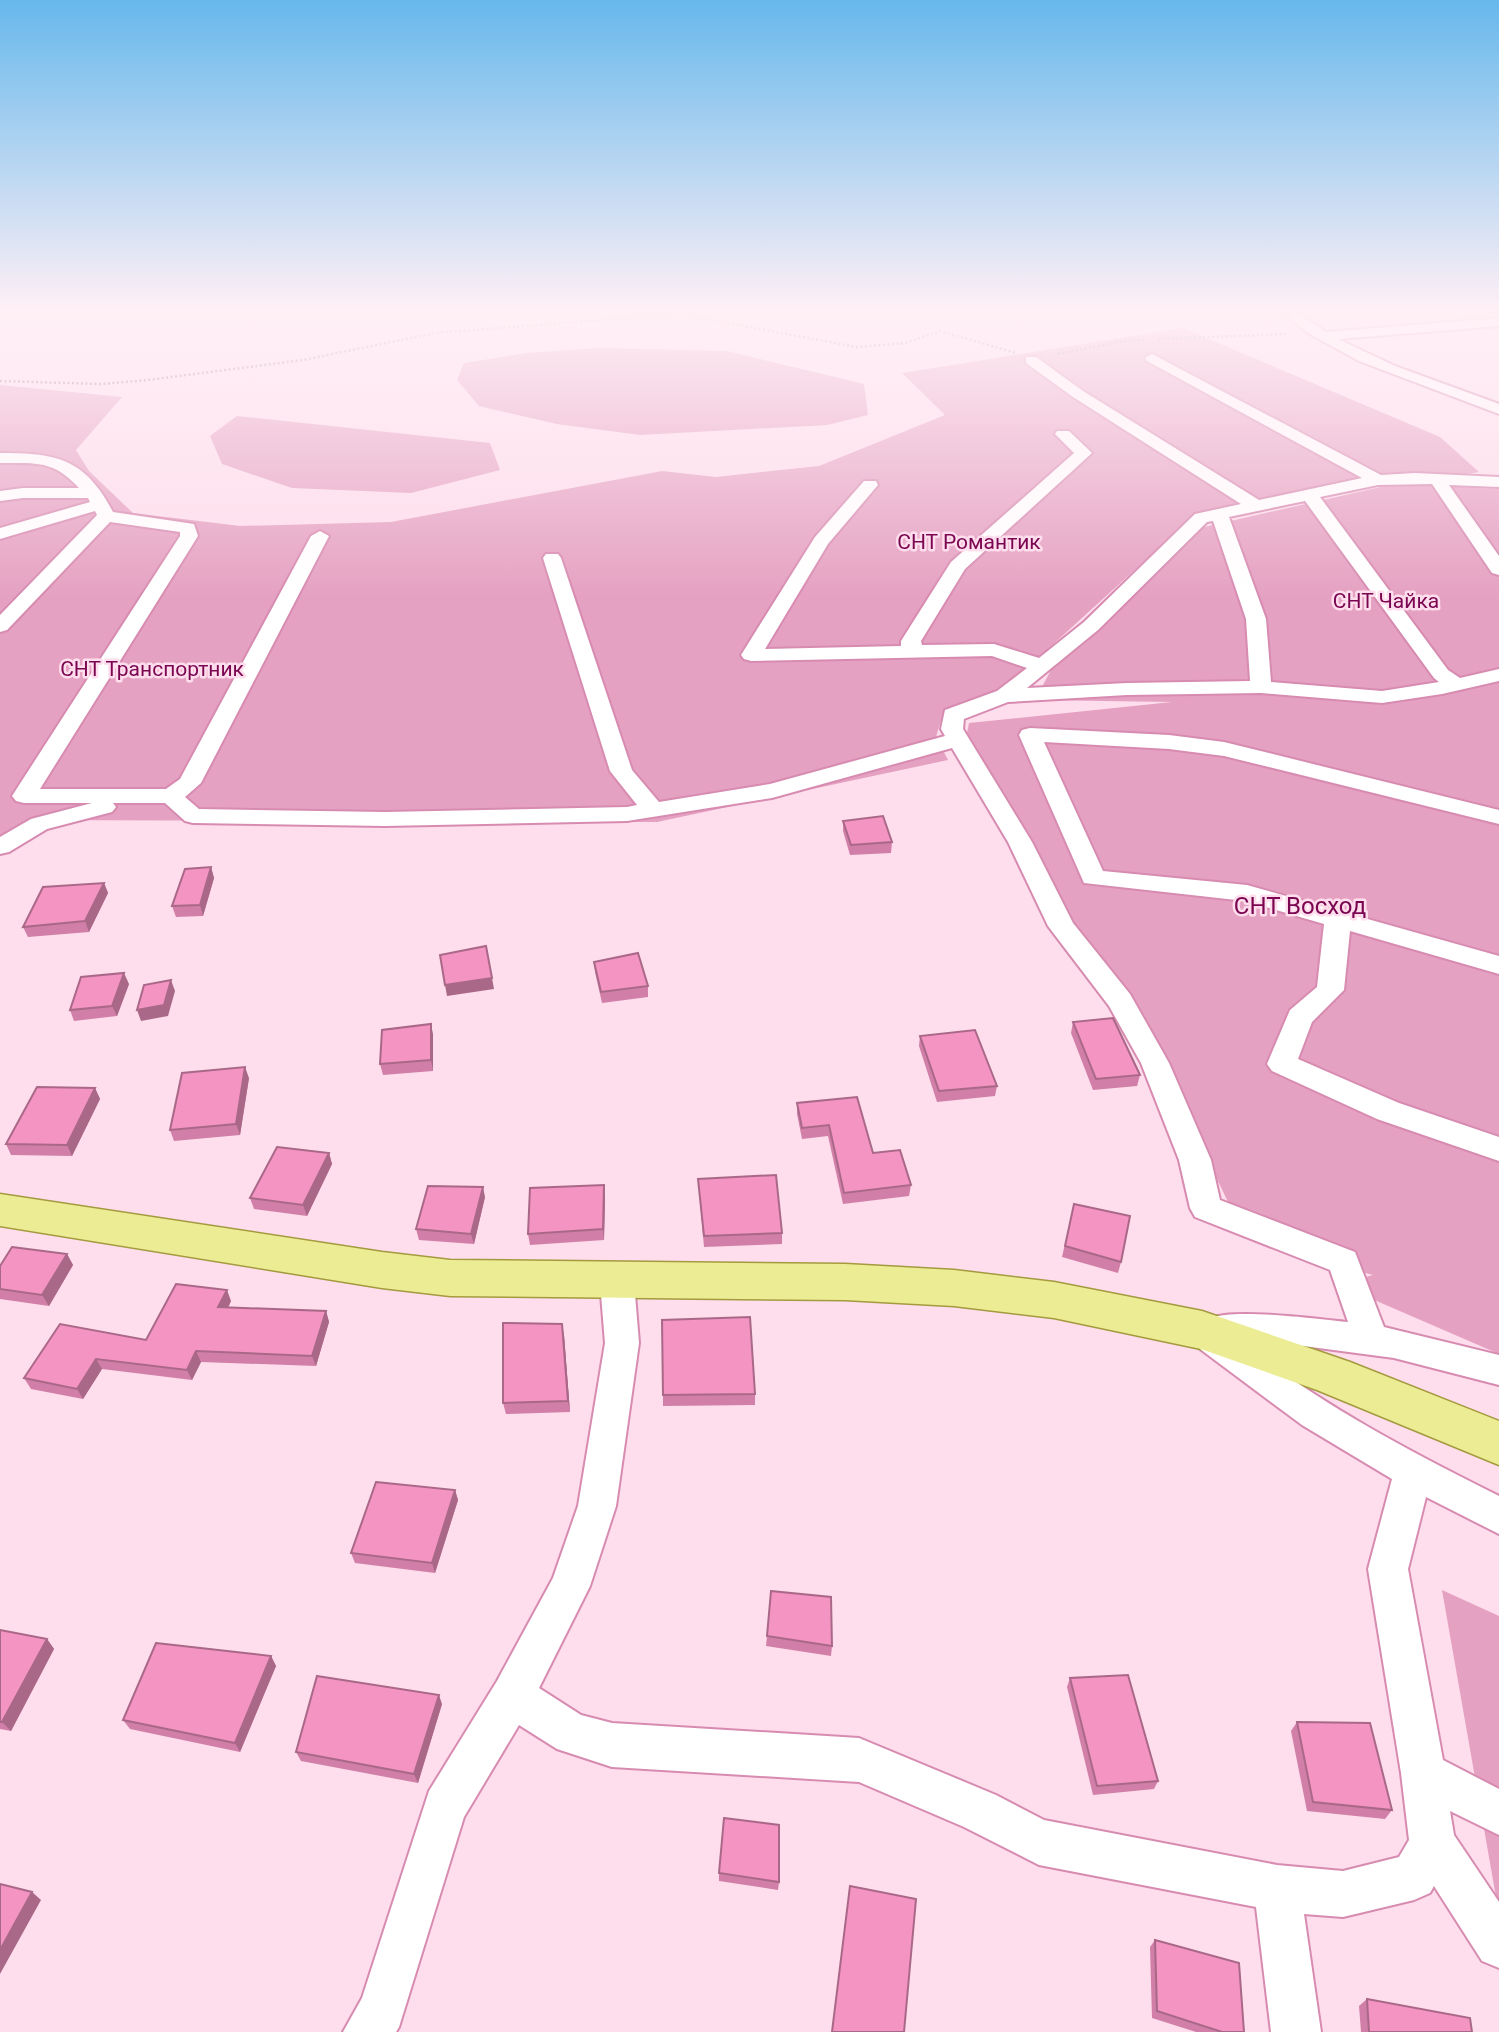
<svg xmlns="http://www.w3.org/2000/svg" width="1499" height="2032" viewBox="0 0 1499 2032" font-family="Roboto,sans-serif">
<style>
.green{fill:#e5a1c2}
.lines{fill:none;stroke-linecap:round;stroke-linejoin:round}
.minor-casing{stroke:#d78bb0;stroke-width:4}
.major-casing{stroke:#a49a3f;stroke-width:3}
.path{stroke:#9e7f8e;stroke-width:2.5;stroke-dasharray:2 2.5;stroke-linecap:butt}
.minor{fill:#fff;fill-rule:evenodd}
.major{fill:#ecec94;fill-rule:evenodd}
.wall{fill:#d17fa8}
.shaded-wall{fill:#aa6888}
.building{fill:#f394c3;stroke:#aa6888;stroke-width:2}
.labels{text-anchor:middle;stroke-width:5;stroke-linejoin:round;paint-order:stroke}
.far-park-label{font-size:21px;fill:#7a0551;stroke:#feddec}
.park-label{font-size:24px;fill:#7a0551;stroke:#feddec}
</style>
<rect width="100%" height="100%" fill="#feddec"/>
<path class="green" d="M1183 328 1440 437 1479 472 1449 477 1388 475 1196 514 1025 670 998 689 944 710 936 737 948 760 657 822 30 820 0 840V385L122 397 76 450 89 471 133 513 240 526 391 522 662 471 716 477 819 466 945 415 902 373Z
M600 348 727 351 864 384 868 415 827 425 640 435 557 424 479 406 457 380 464 363 527 353Z
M237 416 490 443 500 470 411 493 292 488 222 464 210 436Z
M1422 485 1499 489V1354L1372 1299 1362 1278 1373 1275 1335 1265 1240 1227 1146 1031 1062 912 966 738 969 723 1172 702 1035 700 1051 670 1204 527 1385 486Z
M1442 1590 1499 1616V1914Z"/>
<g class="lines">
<defs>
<path id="minor" d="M1283 313H1298L1326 332 1499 318V326L1338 339 1395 366 1499 404V414L1359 361 1308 333Z
M1152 354 1381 475 1415 473 1499 477V487L1449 485 1499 556V575L1492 573 1432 484 1378 485 1320 497 1448 670 1460 678 1499 669V681L1442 694 1382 703 1261 693 1127 695 1008 702 964 719 963 729 1032 842 1073 923 1130 994 1169 1063 1211 1160 1220 1200 1355 1252 1384 1327 1499 1355V1385L1394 1358 1296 1345H1245C1323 1406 1411 1452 1499 1496V1534L1426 1497 1408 1569 1443 1760 1499 1789V1835L1450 1811 1454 1835 1499 1902V1968L1482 1961 1434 1886 1430 1893 1414 1900 1343 1917 1304 1914 1321 2032H1271L1256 1907 1039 1865 964 1827 859 1782 612 1767 557 1749 519 1725 464 1817 399 2027 396 2032H343L362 1998 429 1791 497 1681 553 1578 578 1506 605 1343 600 1282 605 1272 617 1268 629 1272 634 1282 639 1343 616 1506 590 1586 539 1688 581 1715 612 1723 859 1738 996 1795 1044 1820 1277 1865 1343 1871 1399 1857 1409 1840 1401 1773 1368 1569 1392 1479 1302 1425 1200 1349 1195 1339C1198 1331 1203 1322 1211 1318 1234 1308 1320 1319 1348 1322L1330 1270 1195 1217 1190 1208 1179 1160 1141 1063 1109 1006 1048 926 1008 842 952 748 772 798 627 821 385 826 193 823 185 821 165 803H113L116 807 112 812 47 829 9 852 0 854V837L31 819 92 803H24L16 801 12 796 180 536V532L110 522 7 630 0 632V615L97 515 95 511 0 539V528L90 502 88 498H23L0 501V491L23 488H79C54 460 36 463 0 463V453C56 453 85 458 113 512L194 524 198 536 40 789H166L180 779 311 536 320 531 329 536 201 783 185 797 199 809 385 812 627 807 637 805 610 771 543 558 546 554H558L561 558 632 770 659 802 770 784 945 736 941 729 945 710 997 691 1027 668 992 656 751 661 744 659 741 655 815 537 864 481H876L878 485 828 544 765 649 901 646V641L951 562 1074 453 1055 434 1057 431H1069L1092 453 965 569 921 641 922 645 994 644 1039 658 1084 622 1195 514 1241 504 1073 397 1026 363V357H1036L1083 391 1259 500 1362 478 1147 361 1145 358ZM1305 501 1434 678 1439 682 1382 691 1271 682 1266 619 1229 517ZM1213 521 1246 619 1250 681 1127 683 1027 688 1098 630 1207 522Z
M1030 728 1169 735 1224 742 1499 810V824L1224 756 1169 749 1044 742 1103 871 1247 885 1499 956V974L1350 931 1344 990 1312 1022 1298 1059 1399 1103 1499 1137V1161L1377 1119 1272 1071 1267 1064 1290 1010 1317 987 1324 924 1245 901 1084 883 1019 735 1022 730Z"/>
<path id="major" d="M0 1194 382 1252 450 1260 845 1264 954 1270 1054 1282 1202 1311 1350 1362 1499 1421V1465L1317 1390 1201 1349 1054 1318 954 1306 845 1300 450 1296 382 1288 0 1226Z"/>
</defs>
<use href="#minor" class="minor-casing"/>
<use href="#major" class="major-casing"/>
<path class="path" d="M1158 339 1286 334
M1058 354 1130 340H1146
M0 381 102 384 148 380 303 360 435 333 679 314 857 347 905 343 940 331 1016 353"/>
<use href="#minor" class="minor"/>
<use href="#major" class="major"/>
</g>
<path class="wall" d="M843 821 892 842 891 853 850 855 843 831Z
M211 867 214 878 203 916 176 917 172 906Z
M104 883 108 893 89 932 28 937 23 927Z
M594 962 648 986V997L602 1003 595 972Z
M129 984 117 1016 74 1021 70 1010Z
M1073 1022 1140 1075 1137 1086 1093 1090 1071 1033Z
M433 1034V1071L383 1075 380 1064Z
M920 1036 997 1086 995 1096 937 1102 919 1046Z
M249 1078 240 1135 174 1141 170 1130Z
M95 1088 100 1099 72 1156 11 1155 6 1144Z
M797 1103 873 1153 911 1185 909 1196 843 1204 828 1136 802 1139 797 1114Z
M329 1153 332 1164 307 1216 254 1209 250 1198Z
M698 1179 782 1233V1244L704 1247Z
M604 1185 605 1196 604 1240 530 1245 528 1234Z
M485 1197 474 1244 419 1240 416 1229Z
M1074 1204 1121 1262 1118 1273 1062 1257Z
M67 1254 73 1265 49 1306 0 1299V1266Z
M231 1301 228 1308 326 1311 329 1322 316 1366 201 1362 192 1380 102 1369 83 1399 31 1389 24 1378 146 1340Z
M564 1335 570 1412 506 1414 503 1403Z
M755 1394V1405L663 1406V1395Z
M455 1490 458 1500 435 1573 355 1563 351 1553Z
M0 1630 47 1639 54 1649 11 1731 0 1729Z
M767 1636 832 1646 831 1656 766 1646Z
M271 1656 276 1666 240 1752 130 1729 123 1720Z
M1070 1678 1158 1781 1154 1789 1093 1795 1067 1687Z
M442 1704 418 1783 301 1761 296 1752Z
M1297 1722 1392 1810 1385 1819 1307 1811 1291 1731Z
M719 1873 779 1882 778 1890 719 1881Z
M1155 1940 1244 2032H1196L1152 2018 1150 1947Z
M1367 1999 1472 2032H1361L1359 2006Z"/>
<path class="shaded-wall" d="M211 867 214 878 203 916 200 905Z
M104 883 108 893 89 932 85 921Z
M124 973 129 984 117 1016 112 1006Z
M492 978 494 989 447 996 445 985Z
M171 980 175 991 168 1016 141 1021 137 1010Z
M431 1024 433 1034V1071L431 1060Z
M245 1067 249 1078 240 1135 236 1124Z
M95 1088 100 1099 72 1156 67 1145Z
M329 1153 332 1164 307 1216 303 1205Z
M604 1185 605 1196 604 1240 603 1229Z
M483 1187 485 1197 474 1244 471 1234Z
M67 1254 73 1265 49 1306 42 1295Z
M227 1290 231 1301 223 1318 218 1307Z
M326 1311 329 1322 316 1366 312 1356Z
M562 1324 564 1335 570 1412 568 1401Z
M196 1351 201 1362 192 1380 187 1370Z
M96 1359 102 1369 83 1399 77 1389Z
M455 1490 458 1500 435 1573 432 1563Z
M47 1639 54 1649 11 1731 2 1722Z
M271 1656 276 1666 240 1752 235 1743Z
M439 1695 442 1704 418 1783 414 1774Z
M32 1892 41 1900 0 1974V1950Z"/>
<path class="building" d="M883 816 892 842 851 845 843 821Z
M211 867 200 905 172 906 185 869Z
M104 883 85 921 23 927 43 887Z
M486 946 492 978 445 985 440 955Z
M638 953 648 986 601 992 594 962Z
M124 973 112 1006 70 1010 81 977Z
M171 980 164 1005 137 1010 144 985Z
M1113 1018 1140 1075 1096 1079 1073 1022Z
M431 1024V1060L380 1064 382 1030Z
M975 1030 997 1086 939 1091 920 1036Z
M245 1067 236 1124 170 1130 182 1073Z
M37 1087 95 1088 67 1145 6 1144Z
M857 1097 873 1153 900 1150 911 1185 844 1193 829 1125 802 1128 797 1103Z
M277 1147 329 1153 303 1205 250 1198Z
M776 1175 782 1233 704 1236 698 1179Z
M604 1185 603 1229 528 1234 530 1188Z
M428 1186 483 1187 471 1234 416 1229Z
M1074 1204 1130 1216 1121 1262 1065 1246Z
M12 1247 67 1254 42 1295 0 1289V1266Z
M176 1284 227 1290 218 1307 326 1311 312 1356 196 1351 187 1370 96 1359 77 1389 24 1378 60 1324 146 1340Z
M750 1317 755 1394 663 1395 662 1320Z
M503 1323 562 1324 568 1401 503 1403Z
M376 1482 455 1490 432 1563 351 1553Z
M771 1591 831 1597 832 1646 767 1636Z
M0 1630 47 1639 2 1722H0Z
M156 1643 271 1656 235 1743 123 1720Z
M1128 1675 1158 1781 1097 1786 1070 1678Z
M317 1676 439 1695 414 1774 296 1752Z
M1297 1722 1370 1723 1392 1810 1313 1802Z
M724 1818 779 1825V1882L719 1873Z
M0 1884 32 1892 0 1950Z
M850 1886 916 1899 904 2032H832Z
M1155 1940 1239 1963 1244 2032H1222L1157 2011Z
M1367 1999 1470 2018 1472 2032H1369Z"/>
<linearGradient id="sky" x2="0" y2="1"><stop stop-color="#67b8ec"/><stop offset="0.52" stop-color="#fff0f6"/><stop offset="1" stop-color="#fff0f6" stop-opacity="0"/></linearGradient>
<rect width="1499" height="597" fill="url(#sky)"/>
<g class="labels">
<g class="far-park-label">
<text x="969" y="549">СНТ Романтик</text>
<text x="1386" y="608">СНТ Чайка</text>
<text x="152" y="676">СНТ Транспортник</text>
</g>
<g class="park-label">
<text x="1300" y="914">СНТ Восход</text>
</g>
</g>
</svg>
